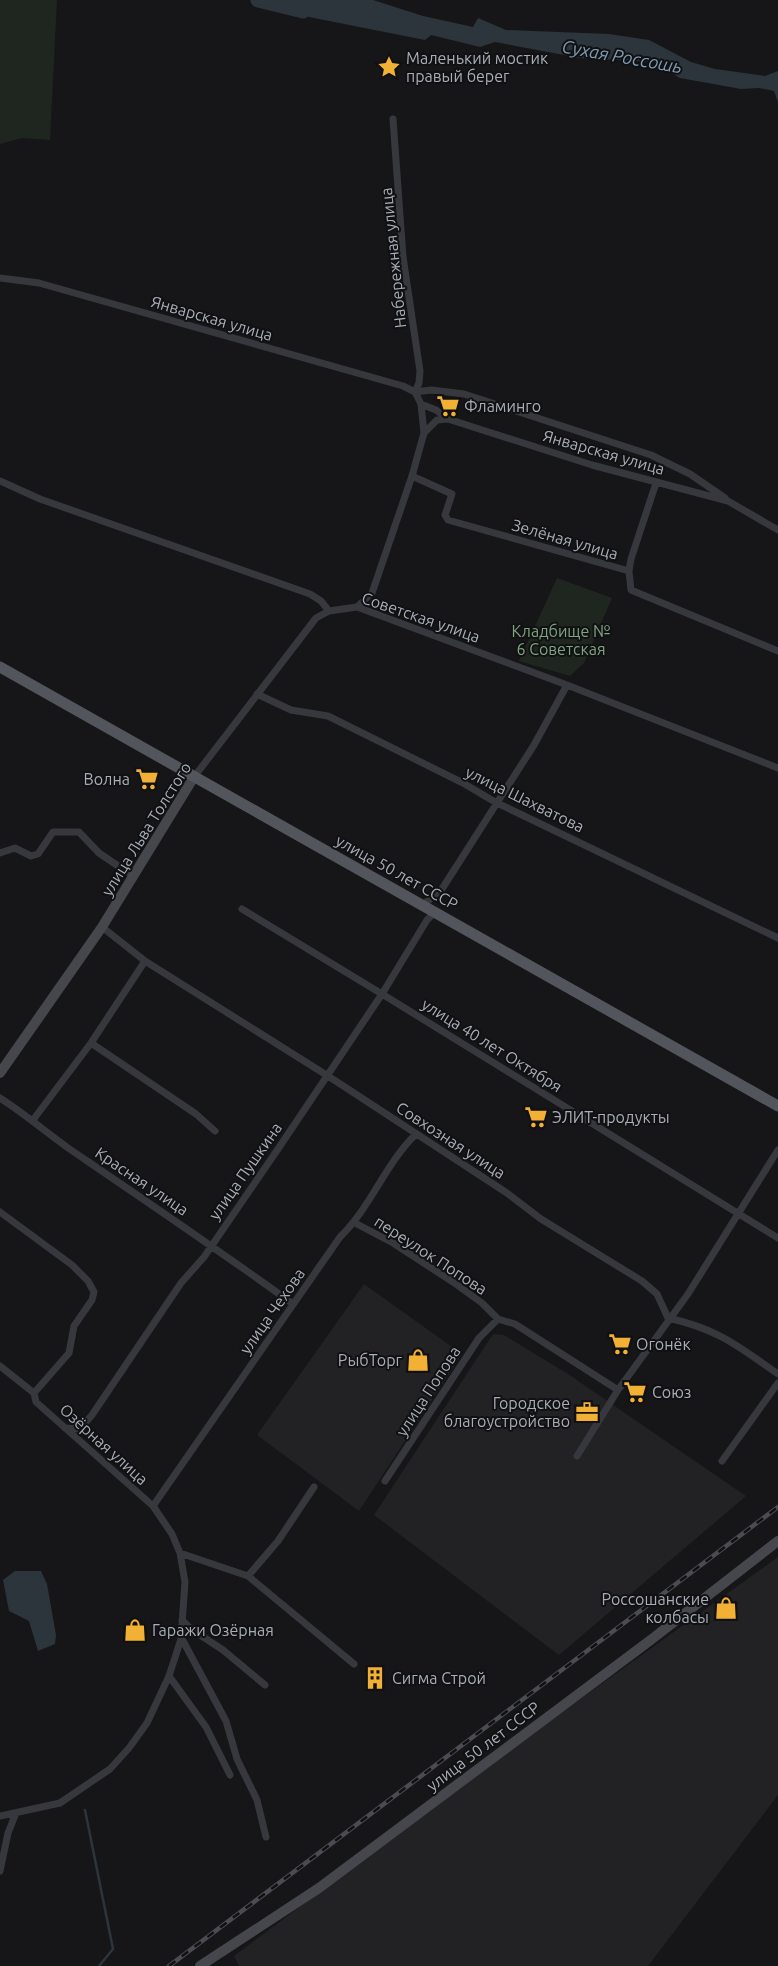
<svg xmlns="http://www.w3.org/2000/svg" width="778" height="1966" viewBox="0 0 778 1966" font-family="Ubuntu,sans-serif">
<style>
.built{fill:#222225}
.green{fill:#1e261f}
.water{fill:#2c353c}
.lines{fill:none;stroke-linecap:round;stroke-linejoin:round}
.stream{stroke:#2c353c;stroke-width:2.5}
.river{stroke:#2c353c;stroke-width:15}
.street{stroke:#37383d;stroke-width:7}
.secondary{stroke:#45474d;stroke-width:10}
.primary{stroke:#53555c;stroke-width:11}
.rail-casing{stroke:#4a4c52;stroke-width:4.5}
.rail{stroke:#111113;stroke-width:2.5;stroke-dasharray:8;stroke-linecap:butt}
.labels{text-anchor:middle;stroke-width:4;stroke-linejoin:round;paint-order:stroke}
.poi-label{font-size:16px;fill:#a8adb8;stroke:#111113;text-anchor:start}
.street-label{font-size:16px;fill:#a8adb8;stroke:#111113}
.park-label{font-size:16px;fill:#7fa381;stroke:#111113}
.water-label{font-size:18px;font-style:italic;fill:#7f9bb3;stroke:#111113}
</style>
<rect width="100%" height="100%" fill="#161618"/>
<path class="built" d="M364 1284 462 1354 359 1511 257 1435Z
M493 1334 504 1335 568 1374 746 1496 559 1655 374 1515Z
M778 1557V1795L648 1966H239L234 1956 493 1762Z"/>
<path class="green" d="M0 0H57L50 140 22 138 0 144Z
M557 578 612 598 584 663 570 676 519 661Z"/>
<path class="water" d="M270 0H373L423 16 473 27 478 18 506 30 609 34 649 40 691 62 715 69 765 76 778 71V102L774 91 759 88 741 89 680 78 653 62 580 58 495 42 480 47 431 35 425 40 309 17Z
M15 1571H41L47 1584 56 1635 55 1644 38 1651 29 1621 9 1611 3 1580Z"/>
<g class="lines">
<path class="stream" d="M85 1810 113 1949 99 1966"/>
<path class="river" d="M258 0 303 11"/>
<path class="street" d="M393 119 403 257 420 371 419 383 415 392
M0 278 39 283 403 386 415 392
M415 392 431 390 464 394 651 455 690 474 725 498
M421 404 436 410 448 419 592 465 728 501 778 530
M424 433 437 420 448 419
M412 476 452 494 445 515 448 520 629 571 631 590 778 651
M0 481 40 499 310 594 321 601 329 611 357 607 567 685 778 768
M629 571 631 559 656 483
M357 607 372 593 412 476 424 433 421 404 415 392
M257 694 291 710 328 716 463 783 495 802 778 938
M194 777 316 618 329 611
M0 853 15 848 31 856 38 854 53 832H79L99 853 133 876
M423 905 442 889 534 745 567 685
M242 909 382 994 778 1238
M102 927 145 961 328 1076 507 1193 541 1219 642 1281 657 1294 668 1318C718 1329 738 1346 778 1374
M91 1043 196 1114 215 1131
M0 1098C25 1114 47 1133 71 1150 146 1201 220 1251 293 1304
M33 1120 91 1043 145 961
M0 1212 72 1265 88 1281 94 1292 92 1300 74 1326 69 1353 34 1393
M355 1223 393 1243 453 1282 482 1303 498 1319 515 1324 618 1390
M0 1366 34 1393 36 1402 153 1506 172 1534 180 1553 185 1582 181 1639 169 1676 206 1727 230 1775
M65 1428 80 1429 92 1415 181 1283 204 1257 278 1149 382 994 427 920 435 912
M577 1456 618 1390 688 1294 778 1150
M722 1461 778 1383
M385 1481 479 1338 498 1319
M153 1506 340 1237C371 1207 385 1164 416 1134
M180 1553 248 1576 278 1541 314 1487
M248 1576 354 1664
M182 1620 191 1629 223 1650 265 1685
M182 1639 226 1721 237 1759 257 1800 266 1837
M0 1816 60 1803 110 1769 129 1748 147 1723 169 1676
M0 1871 8 1833 16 1813"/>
<path class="secondary" d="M0 1073 102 927 194 777
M200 1966 319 1888 652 1639 778 1541"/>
<path class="primary" d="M0 667 778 1106"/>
<defs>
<path id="rail" d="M169 1966 778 1507"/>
</defs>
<use href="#rail" class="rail-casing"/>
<use href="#rail" class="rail"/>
</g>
<defs>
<symbol id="sight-bare" viewBox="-9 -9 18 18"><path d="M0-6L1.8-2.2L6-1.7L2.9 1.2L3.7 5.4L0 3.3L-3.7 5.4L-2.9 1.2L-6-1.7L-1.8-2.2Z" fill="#f2b134" stroke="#111113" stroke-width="2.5" paint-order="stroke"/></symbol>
<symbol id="supermarket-bare" viewBox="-9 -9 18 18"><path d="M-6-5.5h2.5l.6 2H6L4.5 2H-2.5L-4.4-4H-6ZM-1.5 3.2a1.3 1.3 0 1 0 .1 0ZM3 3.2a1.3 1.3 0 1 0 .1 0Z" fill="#f2b134" stroke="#111113" stroke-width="2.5" paint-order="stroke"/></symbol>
<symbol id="shop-bare" viewBox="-9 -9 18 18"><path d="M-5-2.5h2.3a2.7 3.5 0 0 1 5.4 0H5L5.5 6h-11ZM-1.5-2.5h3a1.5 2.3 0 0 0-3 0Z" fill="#f2b134" stroke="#111113" stroke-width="2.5" paint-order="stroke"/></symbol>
<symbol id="office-bare" viewBox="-9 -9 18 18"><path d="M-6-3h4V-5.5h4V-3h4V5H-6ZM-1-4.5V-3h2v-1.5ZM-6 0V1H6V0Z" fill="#f2b134" stroke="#111113" stroke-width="2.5" paint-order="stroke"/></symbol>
<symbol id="building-bare" viewBox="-9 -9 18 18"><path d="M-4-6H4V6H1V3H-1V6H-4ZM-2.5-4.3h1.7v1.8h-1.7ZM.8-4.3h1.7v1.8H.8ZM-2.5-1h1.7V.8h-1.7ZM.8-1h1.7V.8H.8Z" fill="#f2b134" stroke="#111113" stroke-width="2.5" paint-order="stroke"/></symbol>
</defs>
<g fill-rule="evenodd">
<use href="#sight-bare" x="373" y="51" width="32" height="32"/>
<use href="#supermarket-bare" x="432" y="390" width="32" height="32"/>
<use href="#supermarket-bare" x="131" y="763" width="32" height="32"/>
<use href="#supermarket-bare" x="520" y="1101" width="32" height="32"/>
<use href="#supermarket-bare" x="604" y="1328" width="32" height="32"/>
<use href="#shop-bare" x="402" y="1344" width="32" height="32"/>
<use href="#supermarket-bare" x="619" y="1376" width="32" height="32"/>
<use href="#office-bare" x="571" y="1396" width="32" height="32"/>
<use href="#shop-bare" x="710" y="1592" width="32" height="32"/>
<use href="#shop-bare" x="119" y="1614" width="32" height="32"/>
<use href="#building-bare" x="359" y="1662" width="32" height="32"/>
</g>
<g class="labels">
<g class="poi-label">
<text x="406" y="64">Маленький мостик<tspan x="406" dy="18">правый берег</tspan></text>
<text x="464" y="412">Фламинго</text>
<text x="130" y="785" text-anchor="end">Волна</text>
<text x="552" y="1123">ЭЛИТ-продукты</text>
<text x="636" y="1350">Огонёк</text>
<text x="402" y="1366" text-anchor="end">РыбТорг</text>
<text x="652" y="1398">Союз</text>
<text x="570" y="1409" text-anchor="end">Городское<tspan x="570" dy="18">благоустройство</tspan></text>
<text x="709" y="1605" text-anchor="end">Россошанские<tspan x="709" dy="18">колбасы</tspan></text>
<text x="152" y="1636">Гаражи Озёрная</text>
<text x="392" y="1684">Сигма Строй</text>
</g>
<g class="street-label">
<text transform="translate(393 258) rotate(-96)" y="6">Набережная улица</text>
<text transform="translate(212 318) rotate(16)" y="6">Январская улица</text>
<text transform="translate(604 452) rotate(16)" y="6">Январская улица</text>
<text transform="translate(565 539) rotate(16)" y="6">Зелёная улица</text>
<text transform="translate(421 617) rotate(19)" y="6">Советская улица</text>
<text transform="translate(525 799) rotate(26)" y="6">улица Шахватова</text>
<text transform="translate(146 829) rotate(-58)" y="6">улица Льва Толстого</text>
<text transform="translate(397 872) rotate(29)" y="6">улица 50 лет СССР</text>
<text transform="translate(492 1045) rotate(32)" y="6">улица 40 лет Октября</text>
<text transform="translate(451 1140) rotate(33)" y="6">Совхозная улица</text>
<text transform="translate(245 1171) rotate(-55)" y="6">улица Пушкина</text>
<text transform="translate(142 1181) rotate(34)" y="6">Красная улица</text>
<text transform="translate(431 1255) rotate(33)" y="6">переулок Попова</text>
<text transform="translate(272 1311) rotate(-55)" y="6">улица Чехова</text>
<text transform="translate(428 1391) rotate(-57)" y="6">улица Попова</text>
<text transform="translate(104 1444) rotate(42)" y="6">Озёрная улица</text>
<text transform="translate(483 1746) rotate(-37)" y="6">улица 50 лет СССР</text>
</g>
<g class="park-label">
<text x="561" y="637">Кладбище №<tspan x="561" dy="18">6 Советская</tspan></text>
</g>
<g class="water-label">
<text transform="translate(622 57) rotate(10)" y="6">Сухая Россошь</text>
</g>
</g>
</svg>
